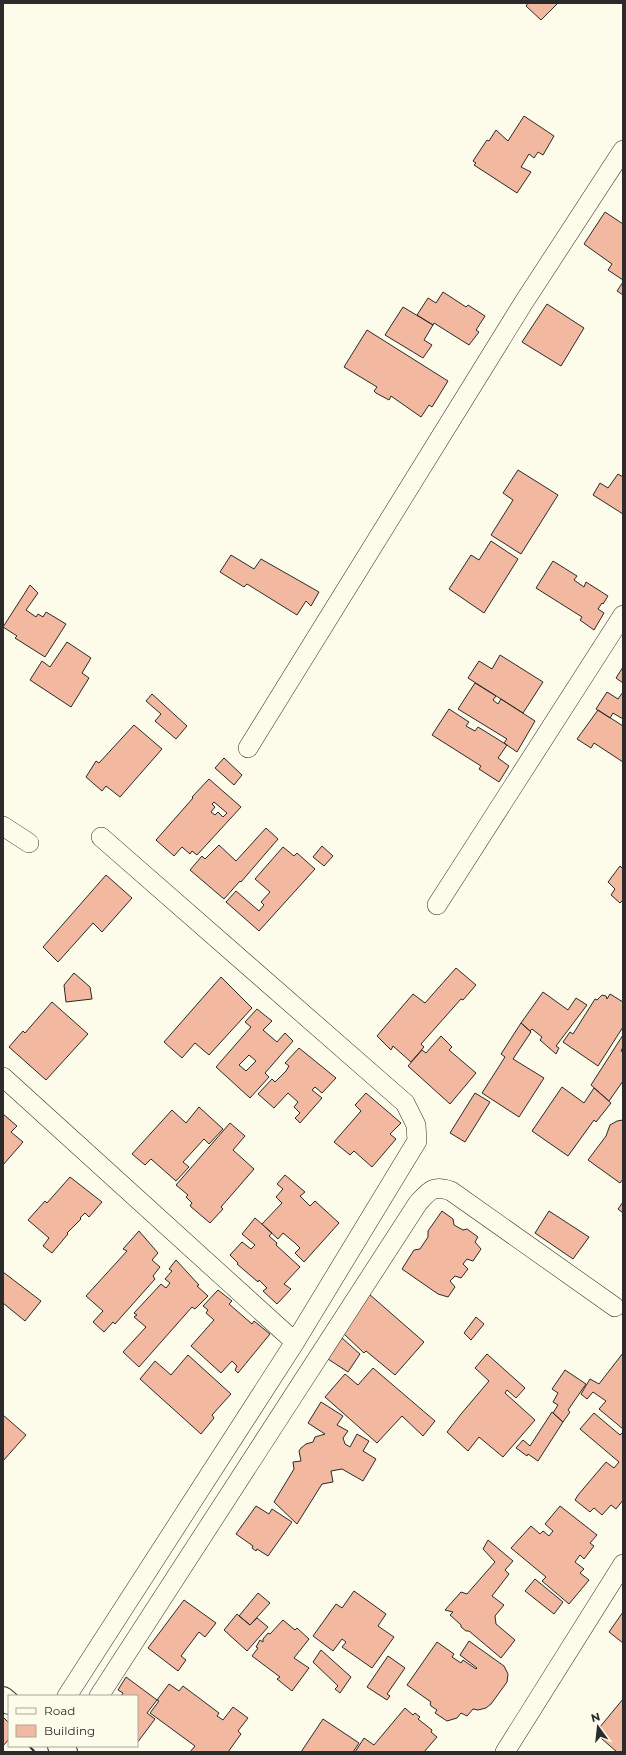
<svg xmlns="http://www.w3.org/2000/svg" width="626" height="1755" viewBox="0 0 626 1755" font-family="Montserrat,sans-serif">
<style>
.building{fill:#f2b8a0;stroke:#2b2b2b;fill-rule:evenodd}
.lines{fill:none;stroke-linecap:round;stroke-linejoin:round}
.street-casing{stroke:#2b2b2b;stroke-width:20}
.secondary-casing{stroke:#2b2b2b;stroke-width:24}
.street{stroke:#fdfbea;stroke-width:19}
.secondary{stroke:#fdfbea;stroke-width:22}
.wall{stroke:#2b2b2b;stroke-width:2}
</style>
<rect width="100%" height="100%" fill="#fdfbea"/>
<path class="building" d="M528 3H558L541 20 526 6Z
M524 116 554 136 543 155 538 152 534 158 529 154 521 167 531 172 517 193 474 165 476 163 473 161 487 140 489 141 496 130 508 141Z
M605 212 623 224V280L608 270 612 264 584 244Z
M623 282V295L617 291Z
M443 292 466 307 468 305 485 316 476 330 479 332 469 345 434 323 433 325 417 315 428 298 436 303Z
M547 304 584 328 561 366 522 342Z
M403 307 433 325 424 340 432 345 423 358 385 335Z
M367 330 448 381 432 407 429 405 421 417 391 396 389 400 376 393 374 391 377 387 344 367Z
M518 470 558 495 521 554 491 535 513 500 503 493Z
M618 474 623 477V514L593 495 600 483 608 488Z
M491 541 518 559 484 613 449 589 471 555 479 560Z
M231 555 254 569 261 559 319 592 311 606 306 601 297 615 247 584 244 587 220 572Z
M553 561 577 576 574 580 584 587 586 582 608 596 603 604 602 603 598 609 604 613 594 630 580 620 582 617 536 588Z
M30 585 38 593 26 610 36 617 38 614 43 617 46 612 66 624 45 657 15 638 17 636 3 627Z
M67 642 91 658 82 673 89 678 71 707 30 680 42 661 50 667Z
M500 655 543 682 523 713 468 678 479 661 492 669Z
M623 667V683L616 678Z
M475 683 496 696 493 700 498 704 501 699 535 721 517 752 504 743 507 739 458 709Z
M607 692 618 699 623 692V719L613 713 610 718 596 709Z
M152 694 187 726 176 739 155 721 161 714 146 701Z
M449 709 469 722 466 726 475 731 478 727 507 745 498 758 509 766 499 782 479 769 481 766 432 735Z
M598 710 623 726V762L594 743 591 748 577 739Z
M134 725 162 749 120 797 106 786 102 791 86 777 96 761 99 763Z
M224 758 242 775 234 785 215 768Z
M209 779 241 807 197 855 192 851 190 854 182 847 174 856 156 840 193 798 192 797ZM214 802 227 813 223 817 218 812 215 815 211 812 215 807 212 804Z
M266 828 278 839 241 882 240 881 224 899 190 870 202 856 205 859 219 845 236 861Z
M322 846 333 856 324 866 313 857Z
M283 847 294 856 297 853 315 869 259 931 226 902 236 891 259 911 264 905 261 902 270 892 255 879Z
M620 866 623 869V900L620 903 611 895 615 889 608 882Z
M106 875 132 898 102 932 93 923 58 962 43 947Z
M456 968 476 985 463 1000 461 999 421 1044 424 1047 411 1062 393 1046 391 1050 377 1036 413 994 425 1003Z
M74 973 90 987 92 999 66 1002 64 985Z
M221 977 252 1008 209 1055 195 1043 182 1058 164 1042Z
M543 992 568 1010 576 998 587 1005 556 1046 559 1048 556 1054 540 1040 542 1037 532 1029 530 1031 521 1023Z
M610 994 623 1002V1027L598 1066 563 1042 570 1032 573 1034 595 999 597 1000 602 995 606 996 607 999Z
M52 1002 88 1034 46 1080 9 1047 23 1031 25 1033Z
M257 1009 272 1021 263 1030 277 1042 285 1033 293 1041 265 1073 269 1077 250 1098 216 1067 251 1027 245 1022ZM249 1055 256 1061 246 1071 239 1065Z
M521 1023 531 1032 513 1059 544 1078 519 1117 482 1093 505 1057 501 1054Z
M623 1035V1047L621 1051 623 1052V1081L609 1101 591 1085Z
M441 1036 452 1047 449 1050 476 1073 450 1104 408 1066 422 1050 426 1053Z
M299 1048 336 1078 322 1093 315 1087 312 1090 322 1098 300 1123 295 1118 300 1113 294 1107 298 1102 288 1093 274 1108 258 1094 272 1079 275 1082 286 1071 289 1066 285 1063Z
M562 1087 584 1103 594 1088 611 1103 596 1122 594 1120 568 1156 532 1131Z
M366 1093 401 1123 390 1134 396 1139 372 1167 354 1151 350 1155 334 1142 361 1111 355 1105Z
M475 1093 490 1102 465 1142 450 1133Z
M199 1107 223 1129 209 1144 204 1139 183 1162 189 1167 176 1181 151 1159 145 1165 132 1154 172 1110 186 1123Z
M3 1114 17 1126 11 1132 23 1142 3 1165Z
M623 1120V1179L620 1183 588 1160 606 1136 610 1125 617 1121Z
M230 1123 245 1136 233 1150 254 1169 221 1207 223 1209 210 1223 190 1206 192 1203 186 1197 188 1195 176 1185Z
M285 1175 305 1192 300 1196 310 1206 315 1201 339 1223 304 1262 295 1253 300 1248 295 1243 283 1233 278 1239 262 1224 282 1203 276 1197 283 1189 277 1184Z
M70 1177 102 1202 89 1217 85 1213 80 1218 81 1219 67 1233 68 1234 52 1253 43 1246 49 1238 28 1220 45 1201 47 1203Z
M623 1202V1213L618 1209Z
M442 1211 453 1219 454 1225 463 1230 467 1229 478 1237 475 1242 481 1249 473 1261 467 1259 463 1264 468 1269 461 1278 455 1276 450 1281 455 1287 448 1297 438 1294 402 1269 414 1250 420 1249 428 1237V1231Z
M549 1211 589 1237 573 1259 535 1233Z
M255 1218 272 1233 269 1236 277 1243 276 1245 300 1267 284 1284 291 1289 277 1304 263 1291 267 1288 259 1280 258 1282 237 1264 238 1263 230 1255 242 1242 251 1249 255 1245 242 1234Z
M139 1231 158 1253 152 1260 160 1267 153 1276 155 1279 115 1324 113 1322 104 1332 93 1322 103 1311 86 1296 127 1251 123 1249Z
M176 1260 199 1285 197 1286 208 1296 195 1309 192 1307 139 1367 123 1352 146 1327 134 1317 137 1315 134 1313 161 1284 166 1288 170 1283 165 1279 172 1271 169 1269Z
M3 1272 41 1301 25 1321 3 1303Z
M218 1290 232 1301 229 1304 252 1324 254 1321 270 1334 238 1373 235 1370 237 1366 232 1361 221 1373 191 1346 214 1320 206 1313 208 1310 203 1306Z
M369 1294 424 1342 395 1375 366 1351 364 1353 344 1334Z
M476 1317 484 1324 471 1340 464 1333Z
M342 1338 360 1354 348 1372 328 1359Z
M623 1353V1429L599 1409 606 1401 593 1392 587 1399 581 1394 590 1379 599 1384Z
M487 1354 525 1388 516 1398 507 1390 505 1393 535 1420 503 1457 479 1437 468 1451 447 1432 461 1414 489 1381 475 1368Z
M188 1355 231 1394 212 1415 214 1418 201 1434 140 1379 155 1361 171 1375Z
M373 1368 435 1421 423 1436 402 1416 377 1443 325 1397 345 1374 358 1385Z
M565 1370 586 1384 568 1410 570 1412 563 1422 553 1413 558 1405 553 1402 558 1393 552 1389Z
M321 1402 343 1416 337 1425 348 1431 343 1438 345 1444 350 1447 357 1434 369 1441 363 1451 376 1459 363 1481 342 1469 331 1471 333 1482 322 1484 297 1524 274 1502 294 1469 293 1462 301 1461 299 1451 301 1448 306 1444 313 1442 315 1437 325 1434 308 1423Z
M552 1412 563 1422 538 1461 528 1454 527 1456 516 1448 523 1440 530 1446Z
M594 1413 620 1435 623 1432V1500L616 1509 611 1505 602 1515 594 1508 590 1512 575 1500 578 1495 606 1462 614 1468 619 1462 580 1429Z
M3 1415 26 1435 3 1461Z
M256 1506 269 1514 272 1509 292 1522 268 1556 257 1549 256 1551 252 1548 253 1546 236 1534Z
M560 1506 597 1535 590 1543 594 1546 584 1559 580 1555 575 1562 584 1569 580 1573 589 1580 569 1604 542 1581 546 1577 511 1548 531 1526 540 1534 543 1531 549 1536 553 1531 545 1524Z
M488 1540 513 1561 505 1570 509 1574 492 1596 504 1605 495 1616 496 1624 515 1640 501 1658 469 1631H466L461 1627V1625L450 1615 453 1612 445 1610 461 1592 467 1594 495 1562 483 1549Z
M535 1579 563 1602 554 1614 525 1591Z
M354 1591 386 1614 378 1626 394 1637 372 1668 342 1647 346 1642 342 1639 333 1651 313 1636 336 1604 342 1608Z
M258 1593 270 1603 250 1625 239 1616Z
M184 1600 216 1623 205 1637 199 1632 181 1656 186 1660 178 1671 148 1648Z
M623 1612V1643L609 1632Z
M237 1614 250 1625 257 1618 268 1627 247 1651 224 1630Z
M283 1620 295 1630 297 1628 309 1639 294 1658 309 1668 292 1691 277 1679 280 1677 252 1656 258 1648 256 1647 260 1640 263 1642V1639L268 1633 270 1634Z
M469 1641 504 1666 508 1674 507 1682 491 1704 486 1708 478 1710 473 1709 467 1716 461 1713 457 1718 447 1721 435 1713 437 1710 431 1706 430 1704 431 1702 407 1685 437 1642 454 1654 452 1657 461 1663 463 1660 476 1669 477 1668 460 1655Z
M321 1650 351 1677 340 1693 335 1689 338 1686 313 1662Z
M388 1656 405 1668 387 1694 390 1696 387 1700 367 1687Z
M126 1677 157 1700 147 1713 155 1719 137 1743V1696H121L123 1693 118 1690Z
M169 1684 179 1691 183 1686 219 1713 217 1716 223 1720 233 1707 248 1718 238 1731 241 1734 228 1752H190L195 1746 150 1713 159 1701 157 1700Z
M623 1699V1752H617L595 1733Z
M405 1708 413 1715 415 1713 420 1717 418 1719 432 1730 431 1732 437 1737 424 1752H355L364 1738 374 1745Z
M3 1717 9 1723V1739L3 1746Z
M323 1719 359 1743 353 1752H301Z"/>
<g class="lines">
<defs>
<path id="street" d="M248 748 524 302 623 150
M3 826 29 843
M437 905 623 615
M3 1077 295 1342
M67 1696 295 1342 417 1141 416 1125 405 1103 101 837
M99 1696 418 1203C430 1190 433 1185 451 1191L615 1307
M505 1752 623 1564"/>
<path id="secondary" d="M3 1698 9 1703
M59 1746 66 1752"/>
</defs>
<use href="#street" class="street-casing"/>
<use href="#secondary" class="secondary-casing"/>
<use href="#street" class="street"/>
<use href="#secondary" class="secondary"/>
<path class="wall" d="M29 1746 35 1752"/>
</g>
<rect width="626" height="1755" fill="none" stroke="#2b2b2b" stroke-width="8"/>
<rect x="8" y="1695" width="130" height="52" fill="#fdfbea" stroke="#a9a89e"/>
<rect x="16" y="1708" width="20" height="6" fill="#fdfbea" stroke="#a9a89e"/>
<text x="44" y="1715" font-size="12" fill="#2b2b2b">Road</text>
<rect x="16" y="1725" width="20" height="12" fill="#f2b8a0" stroke="#a9a89e"/>
<text x="44" y="1735" font-size="12" fill="#2b2b2b">Building</text>
<g transform="translate(598 1727) rotate(345)" stroke="#fdfbea" stroke-width="3" paint-order="stroke">
<path d="M0-3L7 15L0 10L-7 15Z" fill="#2b2b2b"/>
<text y="-6" font-size="11" font-weight="bold" text-anchor="middle" fill="#2b2b2b">N</text>
</g>
</svg>
